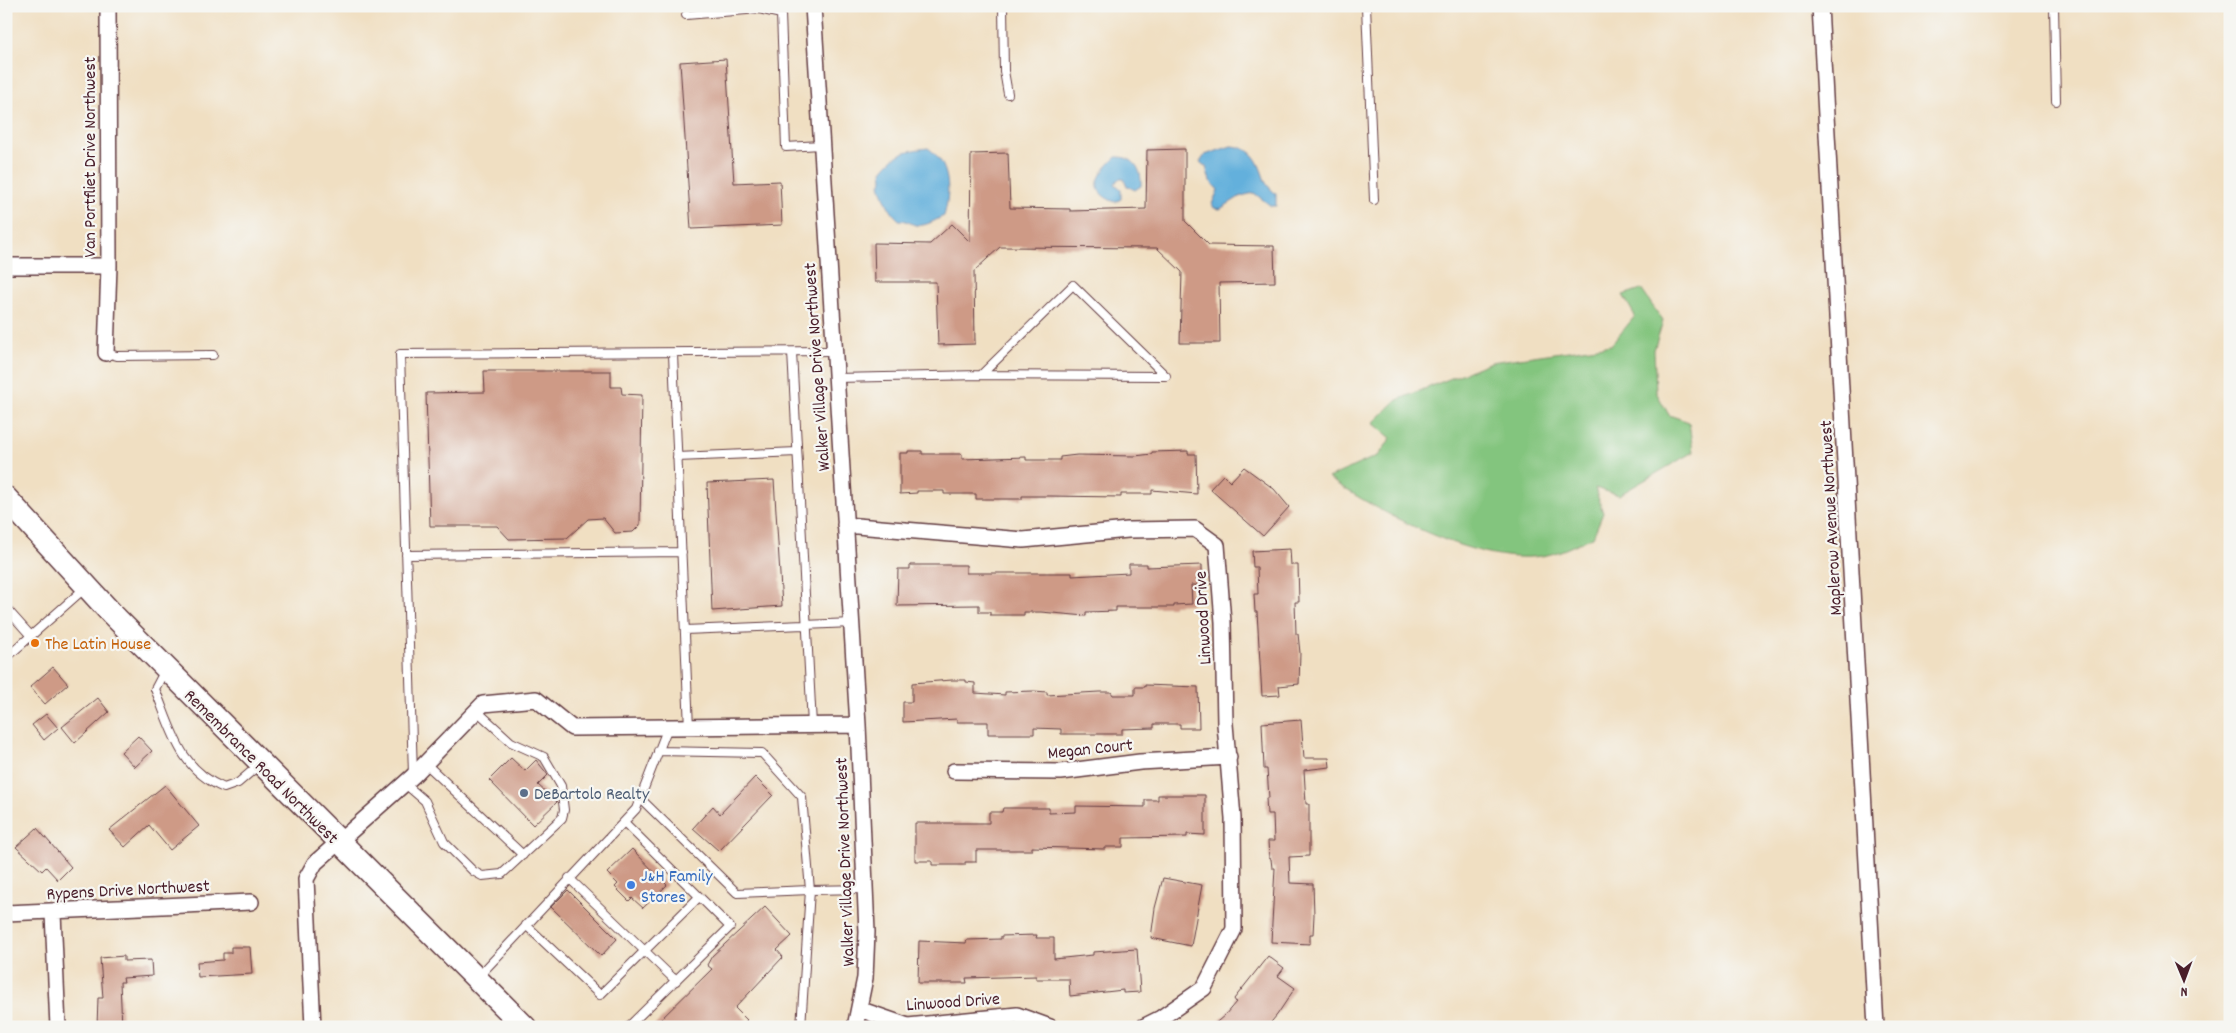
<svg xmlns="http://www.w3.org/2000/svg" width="2236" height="1033" viewBox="0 0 2236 1033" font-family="Dekko,sans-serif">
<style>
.green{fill:#83c57e;stroke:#667254}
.water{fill:#63b0dc;stroke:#566884}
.building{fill:#ce9a86}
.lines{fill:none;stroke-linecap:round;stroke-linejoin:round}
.service-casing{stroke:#633c42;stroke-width:10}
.minor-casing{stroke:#633c42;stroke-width:18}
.secondary-casing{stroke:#633c42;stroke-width:25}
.service{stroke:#fff;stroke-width:8}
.minor{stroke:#fff;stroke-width:15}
.secondary{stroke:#fff;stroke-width:22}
.food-dot{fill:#e8710a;stroke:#f6f6f2;stroke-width:2}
.service-dot{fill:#5c6f8a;stroke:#f6f6f2;stroke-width:2}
.shop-dot{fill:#3f7fe0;stroke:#f6f6f2;stroke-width:2}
.labels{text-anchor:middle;stroke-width:4.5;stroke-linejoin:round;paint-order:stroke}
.street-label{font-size:18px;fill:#4a1f2b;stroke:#f6f6f2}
.food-label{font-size:18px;fill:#c56008;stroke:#f6f6f2;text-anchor:start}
.service-label{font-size:18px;fill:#4e5e75;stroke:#f6f6f2;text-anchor:start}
.shop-label{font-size:18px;fill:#366cbe;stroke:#f6f6f2;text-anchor:start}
</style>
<rect width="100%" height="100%" fill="#f6f6f2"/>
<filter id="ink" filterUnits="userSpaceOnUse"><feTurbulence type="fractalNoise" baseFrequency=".02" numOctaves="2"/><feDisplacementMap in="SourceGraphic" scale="10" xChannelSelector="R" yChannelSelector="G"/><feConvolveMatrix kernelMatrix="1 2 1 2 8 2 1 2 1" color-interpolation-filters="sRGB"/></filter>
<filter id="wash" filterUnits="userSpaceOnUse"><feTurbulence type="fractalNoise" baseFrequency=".0096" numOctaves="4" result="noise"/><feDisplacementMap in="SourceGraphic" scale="20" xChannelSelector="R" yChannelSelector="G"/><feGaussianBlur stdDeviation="1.12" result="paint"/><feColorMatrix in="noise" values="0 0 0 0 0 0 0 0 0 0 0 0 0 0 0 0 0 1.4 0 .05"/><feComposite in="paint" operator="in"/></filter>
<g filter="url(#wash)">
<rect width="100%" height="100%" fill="#f0dfc2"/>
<path class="green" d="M1641 289 1663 321 1654 350 1656 392 1669 415 1689 422 1693 452 1619 495 1595 488 1603 513 1593 537C1578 543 1562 552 1547 555 1481 569 1381 513 1328 478L1379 455 1391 438 1373 423 1397 400 1491 362 1611 345 1635 316 1623 295Z"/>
<path class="water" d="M1231 146C1254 147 1259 163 1265 181 1267 186 1272 190 1276 194V206H1271L1254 193 1241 196 1220 209 1214 208 1212 204 1218 190 1210 181 1206 167 1200 162 1205 155Z
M928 148C950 163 951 191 944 216 935 220 926 227 915 225 909 223 907 220 899 220 889 211 884 198 880 184L883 179 882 171C897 152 904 151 928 148Z
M1116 157C1134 156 1142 169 1141 186L1135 190 1127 186 1124 179H1118L1115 184 1121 189V199L1115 202C1085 191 1100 172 1116 157Z"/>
<g id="blocks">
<path class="building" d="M726 59 734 183 780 181 782 225 691 229 680 62Z
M1185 149V221L1209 245 1274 246 1275 282 1219 283 1220 343H1180L1182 272 1157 248 1000 247 974 271 975 344 938 345 936 282H875L874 243 930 244 952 224 970 242 971 154 1008 153 1010 208 1070 209V211L1146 209 1147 150Z
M484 371H611V387H621L622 394 642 395 640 525 633 532 615 533 603 518 588 519 567 538 509 539 497 526H430L426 393 485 392Z
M908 451H922V454H962V459L1026 457V460H1060V457L1077 455 1135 456 1152 454V452L1188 451V454H1196L1197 494 1152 490V494H1121V497L1050 496H1022V499H976V494H944V491H917V493L900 494V453H908Z
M1244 467 1274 489 1289 507 1263 536 1210 489 1223 475 1230 482Z
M774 480 782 606 712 611 707 483Z
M1290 549 1291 565H1298L1299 602H1295L1296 634H1298L1300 653 1299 684 1279 686 1280 695 1262 696 1257 612H1255L1254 594H1258L1257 567H1253L1252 551Z
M1129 564H1147V567L1202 565V585H1191L1192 604 1174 605V607H1116V611L1086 612V616L1041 612H1024V615H990V612H979V605L897 606 898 569H910V565H966V573H1072V576L1129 573Z
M53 667 68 684 45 704 30 687Z
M952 680H966V682L975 683V693L1005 695V692L1034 691 1047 692V695L1099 692H1111L1113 695H1135V687H1145V685L1198 687 1199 728H1180V724H1154V728L1122 729V734H1061V729L1034 728V734H988V722H957V719L903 722V702H912V683Z
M98 698 109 712 75 743 62 727Z
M46 714 58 728 44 740 32 725Z
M1301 720 1304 758H1329L1330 767 1304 770 1306 804H1309V856L1289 857 1290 883 1313 884 1314 915 1313 934H1310V944L1271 942 1275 868H1272L1271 859 1269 858 1268 841H1274L1273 814H1267L1266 798H1269L1267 769H1264L1262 723Z
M138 736 152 751 135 767 121 752Z
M511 758 525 771 536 760 548 775 538 785 557 802 533 825 489 780Z
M755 777 773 795 719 851 693 828 713 806 720 814Z
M165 785 199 826 170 850 149 825 125 847 109 830Z
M1158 795H1205V835L1187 834V837L1123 838V847H1105V849L1032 847V850H976V862H965V865H932V861H915V823H989V812H1002L1003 808H1049V813L1076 812V806L1145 807V800H1158Z
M37 828 71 867 58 880 46 867 42 871 16 847Z
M632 849 667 885 643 908 632 898 629 901 615 887 618 884 607 873Z
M1163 878 1202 885 1191 946 1151 938 1155 908Z
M568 890 617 939 601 956 551 907Z
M765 907 792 936 777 950 783 957 735 1008 747 1020 740 1027H653L712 969 707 965 712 956Z
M1037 935 1036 938H1054V959L1093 955V952L1137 949 1140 992 1123 993V990L1070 996 1069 979H1036V976L966 978 967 983H918L919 941 966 943 967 940 1001 939V936Z
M231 947H250L252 974 198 977 197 962 223 960V953H231Z
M124 956V961L151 960 152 976 123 978 124 982H120L122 1027H97L98 998H103L100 958Z
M1268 956 1284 968 1278 976 1295 988 1277 1015 1267 1027H1211L1225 1015 1236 1002 1234 999Z"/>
</g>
</g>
<g filter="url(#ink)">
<use href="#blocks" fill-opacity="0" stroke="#633c42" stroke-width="1"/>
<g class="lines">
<defs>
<path id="service" d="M1003 6 1004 71 1008 94
M1366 6 1374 200
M2054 6 2056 101
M686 15 759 9 781 14 786 147 821 145
M792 352 812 725
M106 353 117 356 213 355
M673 354 689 728
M981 375 1073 285 1166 376
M836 378 981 375 1166 376
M677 457 797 452
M406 555 682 552
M6 608 31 636
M685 630 852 623
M6 658 85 588
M165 670 155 689C172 730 179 769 224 788L238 783 260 764
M425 763 523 855
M413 774 400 354 834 351
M404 783 425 801 444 842 473 871 482 876 502 874 562 818 564 810 561 786 544 757 511 742 477 711
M640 798 737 893 810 890 802 797 762 753 658 751
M624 822 730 927 628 1027
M569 878 676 981
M526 925 600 995 699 897
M478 977 636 809 668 727
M801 1027 810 890 865 889"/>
<path id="minor" d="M813 6 858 725 867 932 865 978 855 1027
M1820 6 1876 1027
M6 266H109
M106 353 109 266 108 6
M845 525 1023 540 1128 530 1195 529 1217 545 1223 622 1225 724 1233 818 1234 929 1204 988 1161 1018 1143 1027
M954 771 1061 772 1140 762 1229 757
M6 913 251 902
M53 913 58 1027
M859 1009 908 1026 1017 1015 1050 1027
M313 1027 306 879 315 863 413 776 483 704 536 699 572 728 858 725"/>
<path id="secondary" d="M6 498 112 614 525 1027"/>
</defs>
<use href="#service" class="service-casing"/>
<use href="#minor" class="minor-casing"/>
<use href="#secondary" class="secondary-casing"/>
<use href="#service" class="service"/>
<use href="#minor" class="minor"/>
<use href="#secondary" class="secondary"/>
</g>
</g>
<circle class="food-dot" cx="35" cy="643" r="5"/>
<circle class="service-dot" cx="524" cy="793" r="5"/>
<circle class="shop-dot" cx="631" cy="885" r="5"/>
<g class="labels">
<g class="street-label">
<text transform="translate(89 157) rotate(-90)" y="6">Van Portfliet Drive Northwest</text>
<text transform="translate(816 367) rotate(-94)" y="6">Walker Village Drive Northwest</text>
<text transform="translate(1830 518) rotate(-93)" y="6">Maplerow Avenue Northwest</text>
<text transform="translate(1202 618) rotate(-93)" y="6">Linwood Drive</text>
<text transform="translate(1090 748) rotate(-6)" y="6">Megan Court</text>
<text transform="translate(262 766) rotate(45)" y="6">Remembrance Road Northwest</text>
<text transform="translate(844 862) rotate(-92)" y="6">Walker Village Drive Northwest</text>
<text transform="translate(128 889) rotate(-3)" y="6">Rypens Drive Northwest</text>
<text transform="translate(953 1001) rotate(-4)" y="6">Linwood Drive</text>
</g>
<g class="food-label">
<text x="45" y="649">The Latin House</text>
</g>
<g class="service-label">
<text x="534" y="799">DeBartolo Realty</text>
</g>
<g class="shop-label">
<text x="641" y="881">J&amp;H Family<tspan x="641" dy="21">Stores</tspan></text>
</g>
</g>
<rect width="2236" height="1033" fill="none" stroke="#f6f6f2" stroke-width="25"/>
<g transform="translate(2184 980) rotate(179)" stroke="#f6f6f2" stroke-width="4" paint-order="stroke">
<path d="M0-4L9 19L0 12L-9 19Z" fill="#4a1f2b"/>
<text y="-8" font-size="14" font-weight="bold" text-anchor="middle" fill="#4a1f2b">N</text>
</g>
</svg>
